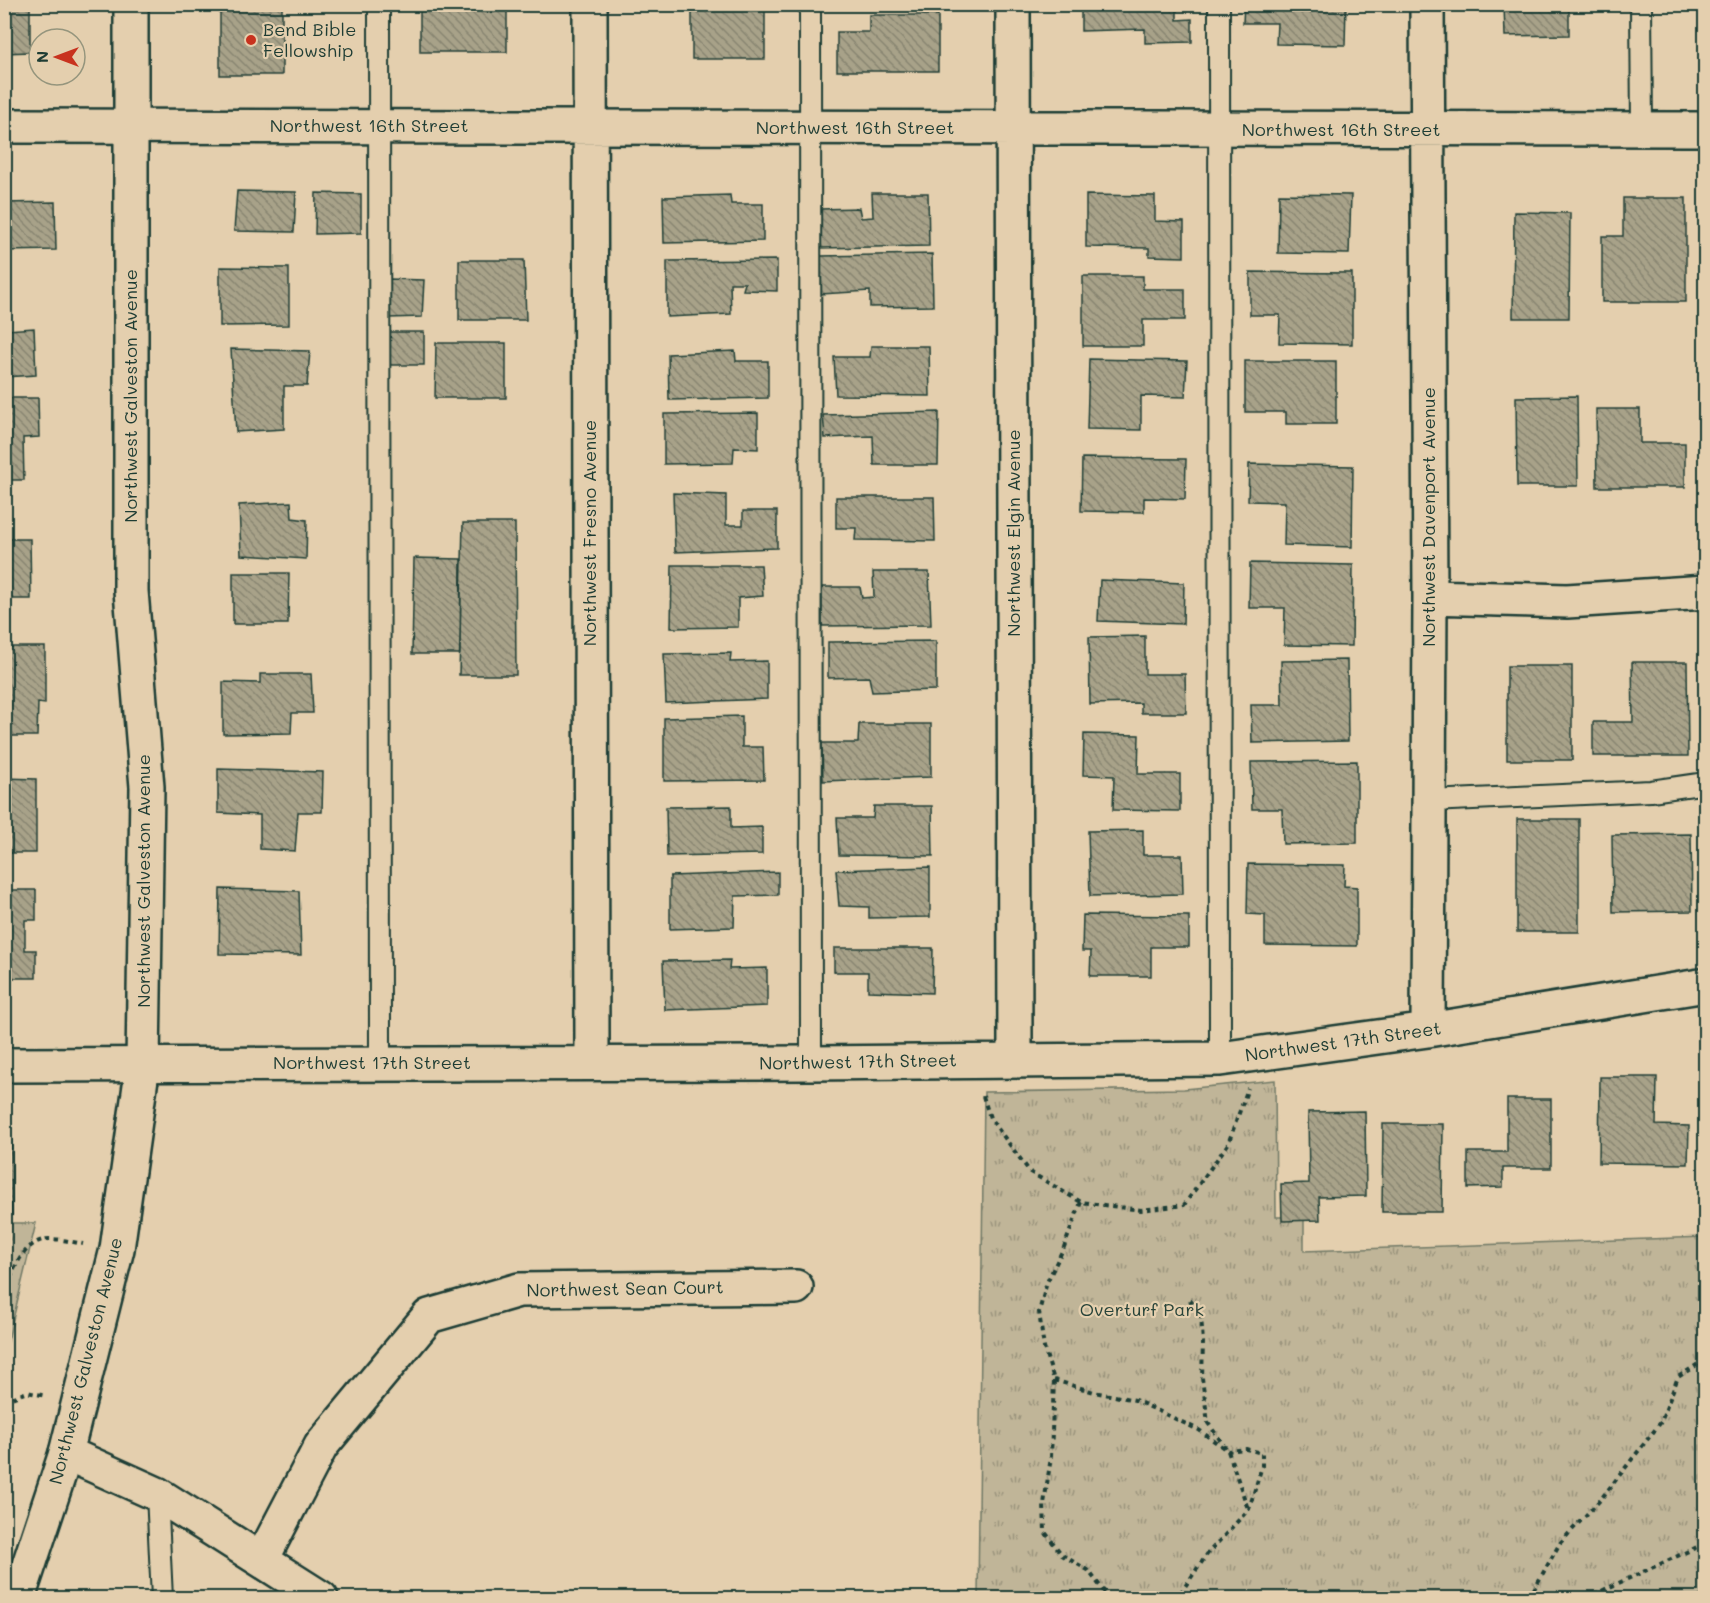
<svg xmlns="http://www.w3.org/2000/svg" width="1710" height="1603" viewBox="0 0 1710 1603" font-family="Mali,sans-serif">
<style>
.grass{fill:url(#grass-tufts);stroke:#707966;stroke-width:1.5}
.building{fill:url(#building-back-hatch);stroke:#1f3d34;stroke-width:1.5}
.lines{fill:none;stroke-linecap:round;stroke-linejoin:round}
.service-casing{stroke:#1f3d34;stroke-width:24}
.minor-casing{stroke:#1f3d34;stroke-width:38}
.tertiary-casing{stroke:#1f3d34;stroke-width:38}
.path{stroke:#1f3d34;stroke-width:4;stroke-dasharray:4.5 4.5;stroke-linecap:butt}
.service{stroke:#e4cfae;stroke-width:20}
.minor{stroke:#e4cfae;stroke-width:33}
.tertiary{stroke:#e4cfae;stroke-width:33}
.poi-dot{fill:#c8321e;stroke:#e4cfae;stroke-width:2}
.labels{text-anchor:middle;stroke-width:4.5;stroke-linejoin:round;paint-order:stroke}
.poi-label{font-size:18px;fill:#1f3d34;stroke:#e4cfae;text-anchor:start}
.street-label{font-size:18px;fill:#1f3d34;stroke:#e4cfae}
.park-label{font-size:18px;fill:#274339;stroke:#e4cfae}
</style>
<defs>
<pattern id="grass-tufts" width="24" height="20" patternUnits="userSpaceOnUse" patternTransform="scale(1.5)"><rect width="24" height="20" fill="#c0b598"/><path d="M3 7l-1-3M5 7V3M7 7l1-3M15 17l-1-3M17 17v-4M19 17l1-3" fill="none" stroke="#9b947d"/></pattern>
<pattern id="building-back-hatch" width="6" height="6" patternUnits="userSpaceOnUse" patternTransform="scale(1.5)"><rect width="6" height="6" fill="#a8a289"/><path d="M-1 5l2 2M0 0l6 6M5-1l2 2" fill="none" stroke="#888571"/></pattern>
</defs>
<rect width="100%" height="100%" fill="#e4cfae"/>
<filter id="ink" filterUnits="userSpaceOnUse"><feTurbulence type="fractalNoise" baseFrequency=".0167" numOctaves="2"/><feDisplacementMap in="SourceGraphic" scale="12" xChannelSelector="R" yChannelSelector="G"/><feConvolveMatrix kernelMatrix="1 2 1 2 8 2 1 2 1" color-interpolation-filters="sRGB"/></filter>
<g filter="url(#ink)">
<path class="grass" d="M1275 1080 1276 1217H1304V1251L1705 1237V1598H978L984 1092 1184 1089Z
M5 1223H36L5 1353 4 1223Z"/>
<path class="building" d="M4 4H30V52L4 53Z
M220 4H282V75H220Z
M1081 4H1177V20L1192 19V42L1145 43V29L1081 31Z
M1244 4H1346L1345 45 1276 44 1277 23H1243Z
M1504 4H1569V35L1505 36Z
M692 8H765V59H692Z
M420 11H507V52H420Z
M869 15H938V71H837V32H869Z
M237 191 296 192 294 232 234 231Z
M316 193 361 194V233L315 234Z
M872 193H928L929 246 820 248V209L859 208 861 218 873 217Z
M1279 194 1351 195 1349 254 1278 253Z
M730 195 731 204H763V241L664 243 663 197Z
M1086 195 1155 196V221L1184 222V257L1149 256V248L1086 247Z
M1623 198H1686V302H1602V236H1623Z
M55 202 56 250 4 251V203Z
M1514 212 1570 213 1569 318H1513Z
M932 254 933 306 870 307V291L821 294 820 256Z
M459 260H524L526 320H459Z
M777 260V291L743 290 745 283H730L731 314 667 317V261Z
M220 267 289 268V325L220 326Z
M1250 272 1352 273V344L1279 343 1280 315H1250Z
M1083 276H1143V289H1185V320H1143V346H1083Z
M388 279 424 280 422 317 388 318Z
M4 293 7 330 34 328 36 375 4 377Z
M386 332H424V365H386Z
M436 343H506V398H435Z
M871 346H929L930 396 836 395 834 357H870Z
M231 349 310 351 307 386H284V429L236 432Z
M735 351 736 361H768V398L669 400 668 354Z
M1089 359 1187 361 1185 397 1141 396V430L1087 429Z
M1245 361H1336V424H1286V412H1245Z
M1577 396 1578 486H1517L1516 397Z
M4 398H38L39 437 23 438 24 480H4Z
M1596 409H1640V443H1685V487H1597Z
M939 412 938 465H874L873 436 825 438 823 415Z
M758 413V449L734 448 733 463 664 464V414Z
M1082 458 1186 459 1185 499 1144 498V512L1081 511Z
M1249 464 1353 466 1352 547 1284 545 1285 502 1248 501Z
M673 493 726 495V525H743V511H777V548L675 552Z
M836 497H934L935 541 855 540 856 528H836Z
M291 502 292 518 307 520 306 559 241 555 239 505Z
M463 523H515L516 675H459Z
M4 539H30L31 599H4Z
M414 558 461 559 460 654H412Z
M1250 563 1353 565 1352 646 1284 645 1285 608H1249Z
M672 565H761L763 596 738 598V627L671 628Z
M873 572H929L931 625 822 626V587H860L862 598 874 597Z
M233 573H289L288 624H233Z
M1100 580 1184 583 1183 624 1098 621Z
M1145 636V674H1185L1186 713H1141V703L1090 704 1089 637Z
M936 641V690L872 692 869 677 828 678V642Z
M4 647H45V704L38 703 37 736H4Z
M731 653 730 662 767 661V699L666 703 664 654Z
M1347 660 1348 741 1252 743 1251 705H1282L1281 661Z
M1632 662H1687L1688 756H1593V722H1633Z
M1507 666H1572V760H1507Z
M260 674H311L313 713H292L291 733 223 734V682L260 683Z
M742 716V747H763L764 780 664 781V718Z
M859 724H931V777L823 781 822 743H858Z
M1084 734 1139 735 1138 774H1180V811L1113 810 1114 776 1083 775Z
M1357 761V843L1283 844 1282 809H1252L1251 762Z
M218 769 323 772 322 812H298L295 851 260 849V815L218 813Z
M4 778 36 779V853H4Z
M731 806V828L762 827V854L667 856 666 807Z
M874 806H932L933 856 839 855 837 818H873Z
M1517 819H1579V932H1517Z
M1143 830V855H1182L1183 894 1090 896 1088 831Z
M1691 834 1692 911 1613 912 1612 835Z
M1248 864 1345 865 1344 886 1357 887V946L1265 945V915L1247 914Z
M930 867V917L869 918V907L839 906 836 870Z
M778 872V895L735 896 734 927 670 929V876Z
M220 889 299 891 301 955 219 954Z
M4 890H36V920H25V950H36V978H4Z
M1083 915 1189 916V947H1151V976H1090L1091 951H1082Z
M834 948H933L932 993 868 991V972H834Z
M730 960 729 969 767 968V1006L665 1010 663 961Z
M1600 1077H1657L1656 1125 1689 1126 1688 1164 1599 1163Z
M1507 1099H1551V1168H1503V1187L1468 1188V1152H1507Z
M1365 1111 1366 1196 1319 1197 1320 1220 1282 1221 1281 1184 1309 1183 1308 1112Z
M4 1115H11L12 1215H4Z
M1383 1124H1443L1442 1212H1382Z"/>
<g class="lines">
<defs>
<path id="service" d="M379 4 380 1063
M810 4 811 1063
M1219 4 1220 1059
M1641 4 1642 129
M1430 801 1651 791 1706 783
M157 1494 162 1598"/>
<path id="minor" d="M590 4 592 1062
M1013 4 1015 1061
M1427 4 1430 597 1428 1030
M4 126 1706 129
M1430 597 1567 601 1706 592
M4 1065 811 1063 1220 1059 1428 1030 1706 985
M66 1453 157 1494 321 1598
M262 1559 321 1446 429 1316 519 1290 796 1287"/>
<path id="tertiary" d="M18 1598 66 1453 117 1249 143 1064 147 787 131 591V4"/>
</defs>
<use href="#service" class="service-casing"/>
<use href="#minor" class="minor-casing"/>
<use href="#tertiary" class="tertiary-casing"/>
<path class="path" d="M983 1096 990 1118 1030 1172 1081 1202 1141 1210 1184 1205 1228 1144 1248 1088
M1081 1202 1064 1247 1047 1282 1039 1312 1044 1348 1054 1380 1051 1457 1044 1504 1045 1532 1062 1555 1088 1570 1109 1598
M4 1294C12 1273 23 1239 50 1239 61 1239 73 1242 83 1244
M1190 1300 1201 1316 1203 1342 1202 1378 1208 1423 1228 1451 1248 1509
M1054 1380 1094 1392 1135 1400 1199 1430 1228 1451 1246 1449 1262 1453V1466L1249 1509 1208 1553 1177 1598
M4 1401 27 1392 46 1396
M1529 1598 1560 1543 1601 1499 1661 1422 1678 1377 1706 1359
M1586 1598 1706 1543"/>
<use href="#service" class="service"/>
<use href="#minor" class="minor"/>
<use href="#tertiary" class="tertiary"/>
</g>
</g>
<circle class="poi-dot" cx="251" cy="40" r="6"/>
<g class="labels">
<g class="poi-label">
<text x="263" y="36">Bend Bible<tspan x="263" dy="21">Fellowship</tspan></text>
</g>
<g class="street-label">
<text x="369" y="132">Northwest 16th Street</text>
<text x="855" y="134">Northwest 16th Street</text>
<text x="1341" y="136">Northwest 16th Street</text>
<text transform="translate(131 396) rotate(-90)" y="6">Northwest Galveston Avenue</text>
<text transform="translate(1429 517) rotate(-90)" y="6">Northwest Davenport Avenue</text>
<text transform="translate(590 533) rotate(-90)" y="6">Northwest Fresno Avenue</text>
<text transform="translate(1014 533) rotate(-90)" y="6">Northwest Elgin Avenue</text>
<text transform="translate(144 881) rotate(-90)" y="6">Northwest Galveston Avenue</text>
<text transform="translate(1343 1042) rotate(-8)" y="6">Northwest 17th Street</text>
<text transform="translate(858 1062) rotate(-1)" y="6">Northwest 17th Street</text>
<text x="372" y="1069">Northwest 17th Street</text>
<text transform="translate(625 1289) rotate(-1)" y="6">Northwest Sean Court</text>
<text transform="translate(86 1361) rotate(-76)" y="6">Northwest Galveston Avenue</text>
</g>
<g class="park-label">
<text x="1142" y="1316">Overturf Park</text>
</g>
</g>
<rect width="1710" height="1603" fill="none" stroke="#e4cfae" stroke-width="24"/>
<rect x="12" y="12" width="1686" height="1579" fill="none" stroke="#1f3d34" stroke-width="2" filter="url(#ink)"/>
<g transform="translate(57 57) rotate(270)"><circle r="28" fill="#e4cfae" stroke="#95957d" stroke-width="1.5"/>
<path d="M0-4.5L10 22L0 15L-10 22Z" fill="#c8321e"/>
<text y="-9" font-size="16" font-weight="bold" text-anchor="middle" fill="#1f3d34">N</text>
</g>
</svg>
